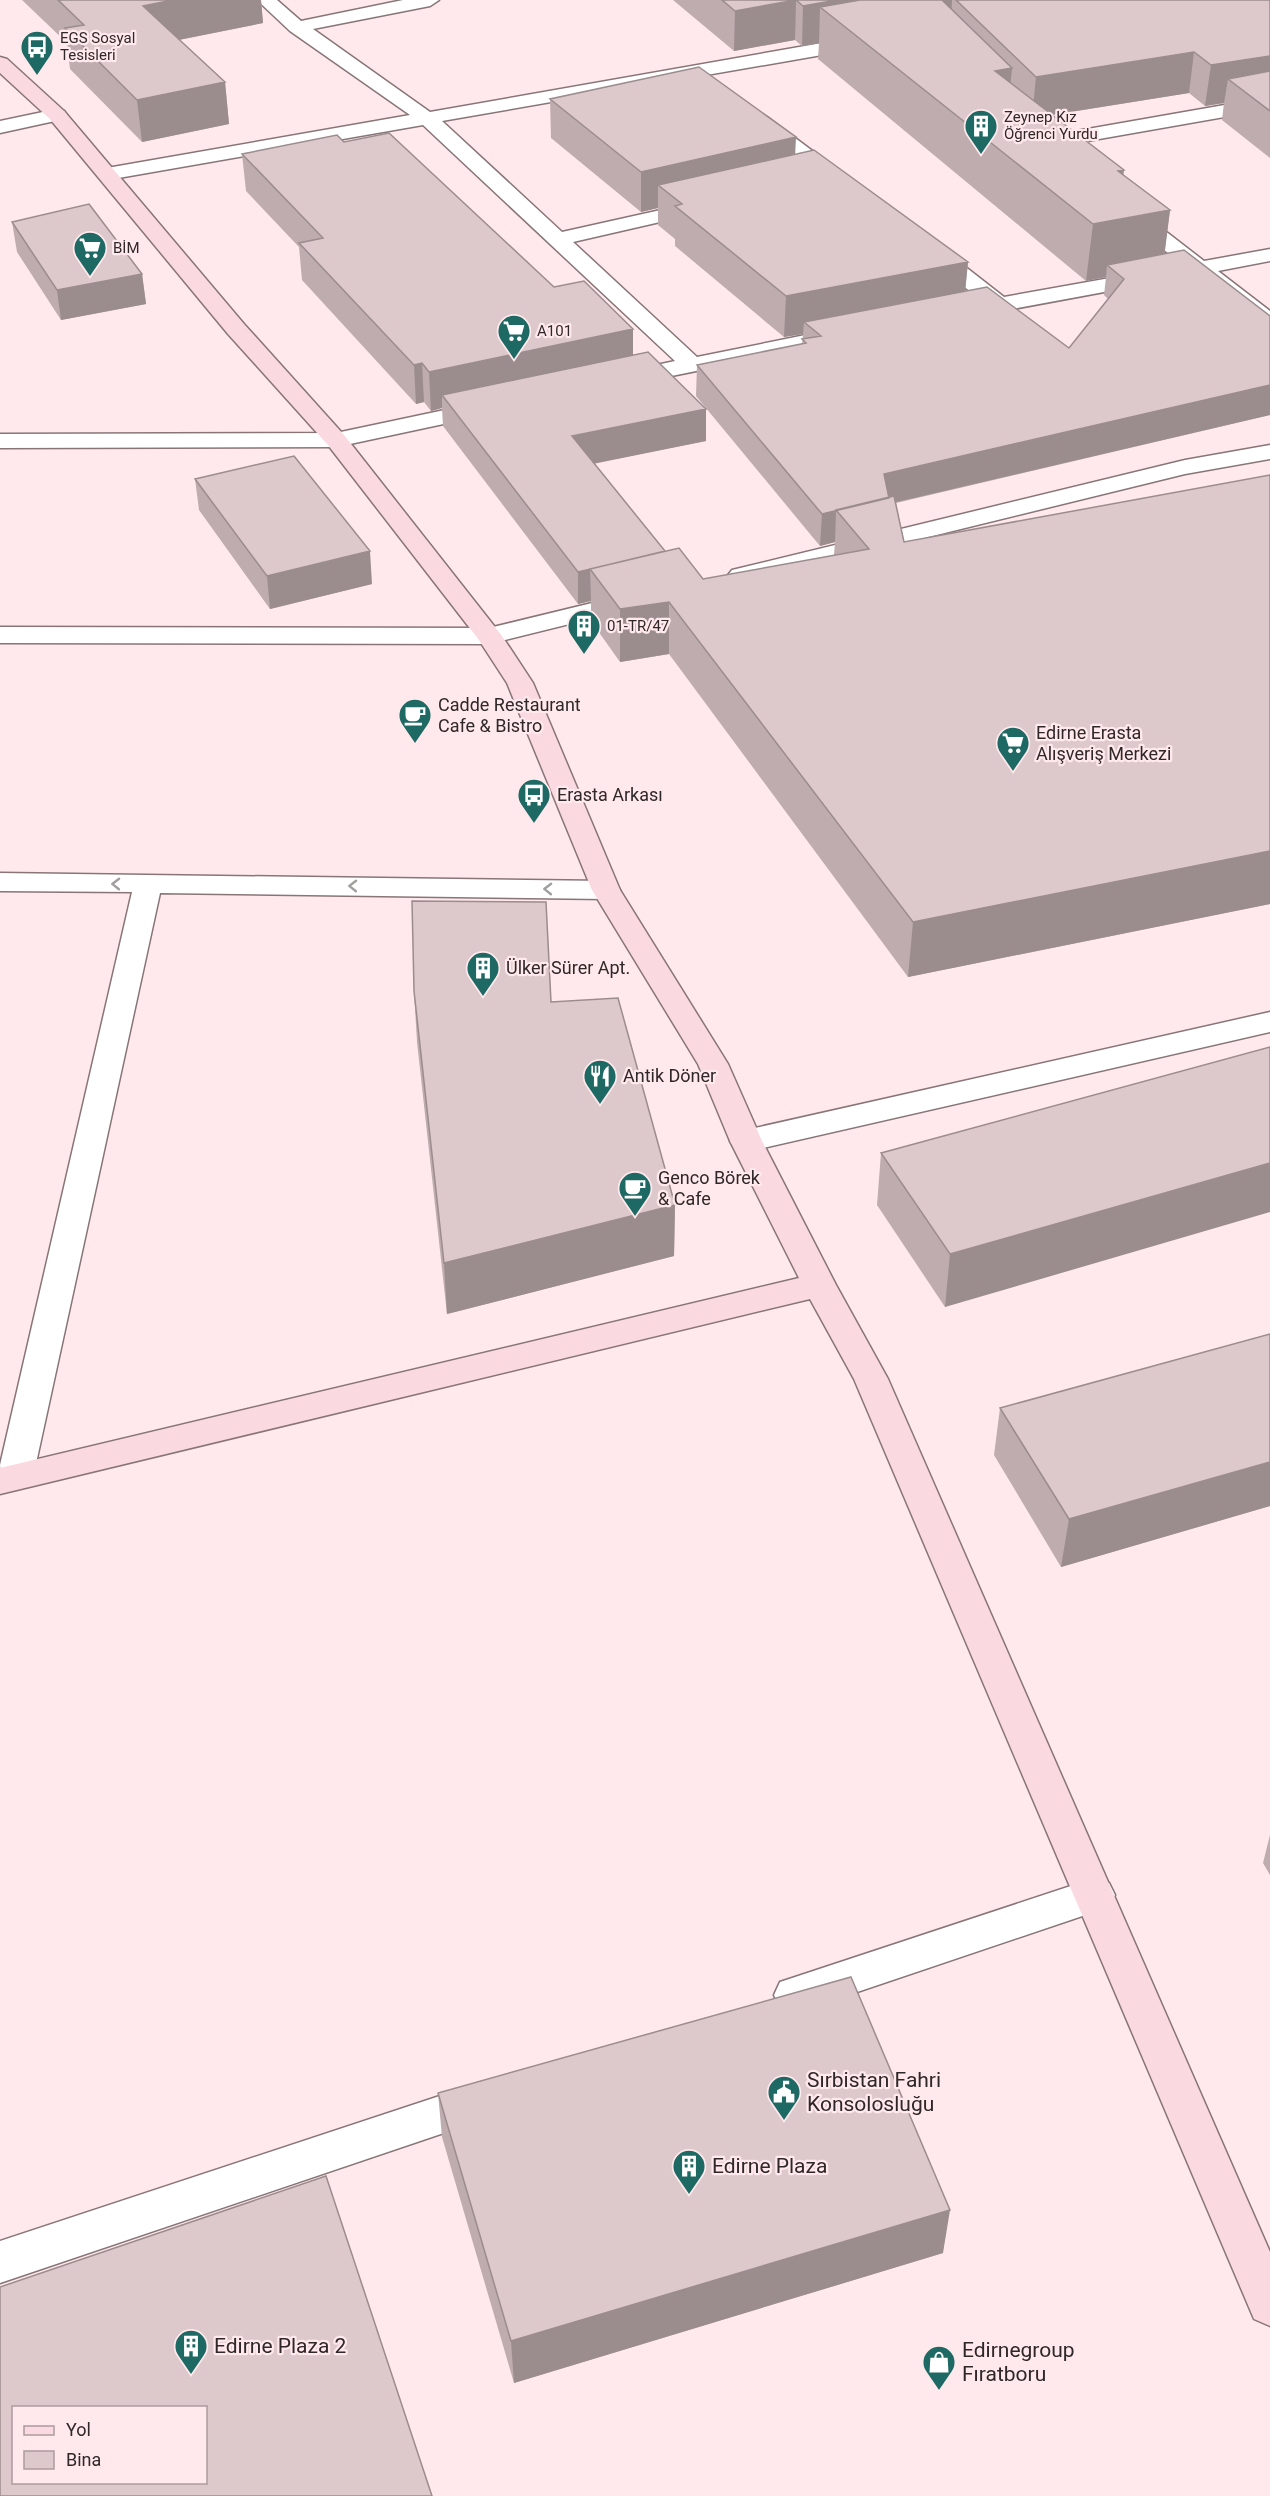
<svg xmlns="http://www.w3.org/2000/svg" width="1270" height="2496" viewBox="0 0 1270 2496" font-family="Roboto,sans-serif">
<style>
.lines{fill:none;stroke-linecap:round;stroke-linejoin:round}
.street-casing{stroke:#887578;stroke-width:3}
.secondary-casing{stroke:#887578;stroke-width:3}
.street{fill:#fff;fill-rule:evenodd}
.secondary{fill:#fad9e0;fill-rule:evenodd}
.wall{fill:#beacaf}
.shaded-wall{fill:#9b8c8e}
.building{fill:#ddc8cb;stroke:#9b8c8e;stroke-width:1.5;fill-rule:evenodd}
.oneway{stroke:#a19e9e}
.labels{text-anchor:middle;stroke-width:4.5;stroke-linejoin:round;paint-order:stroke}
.far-poi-label{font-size:15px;fill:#2f2728;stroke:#ffe9ec;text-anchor:start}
.poi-label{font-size:18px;fill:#2f2728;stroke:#ffe9ec;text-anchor:start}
.near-poi-label{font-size:21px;fill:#2f2728;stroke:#ffe9ec;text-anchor:start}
</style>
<rect width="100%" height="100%" fill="#ffe9ec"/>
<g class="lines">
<defs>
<path id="street" d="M257 0H277L301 21 403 0H439L430 6 313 29 430 112 862 36 869 38 871 42 869 46 862 48 442 121 562 232 701 201 708 203 711 207 708 211 573 242 697 357 845 327 853 329 856 334 853 339 845 341 622 386 614 384 611 379 614 374 675 361 423 125 107 180 100 178 97 174 100 170 107 168 410 115 290 31Z
M1270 97V109L1042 149 1035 147 1032 143 1035 139 1042 137Z
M57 109 64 111 67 115 64 119 0 133V121Z
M760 115 767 117 846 176 849 180 846 184H832L753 125 750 121 753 117Z
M1131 208 1138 210 1204 261 1270 249V261L1218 271 1270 311V329L1262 327 1196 275 964 318 956 316 953 311 956 306 982 301 921 252 924 247H940L1004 297 1183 265 1124 218 1121 214 1124 210Z
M487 401 495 403 499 408 495 413 336 447 0 448V434L336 433Z
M1270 445V459L1185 474 741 583 732 580 728 575 732 570 1185 460Z
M633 593 642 596 646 601 642 606 489 644 0 643V627L489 628Z
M0 873 606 881 616 884 620 890 616 896 606 899 160 893 33 1477 28 1486 15 1490 2 1486 0 1465 132 892 0 891Z
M1270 1012V1032L746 1152 735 1149 730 1141 735 1133 746 1130Z
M1095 1878 1109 1883 1115 1895 1109 1907 795 2013 780 2008 774 1995 780 1982Z
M482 2082 497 2087 503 2101 497 2115 0 2283V2241Z"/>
<path id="secondary" d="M0 57 7 59 64 111 244 324 344 435 502 636 533 683 620 890 728 1064 762 1141 836 1285 888 1379 1270 2252V2326L1254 2319 854 1379 810 1299 0 1494V1468L799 1278 730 1141 698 1064 592 890 507 683 479 640 328 445 228 334 50 119 0 73Z"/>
</defs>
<use href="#street" class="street-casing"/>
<use href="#secondary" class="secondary-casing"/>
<use href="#street" class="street"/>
<use href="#secondary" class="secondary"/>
</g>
<path class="wall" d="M22 0H261L263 23 179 40 225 82 229 124 142 142 70 69 67 43Z
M673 0H1270V158L1222 120 1224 103 1205 106 1189 93 1052 115 1123 175 1170 210 1164 254 1270 316V415L896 503 904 542 1270 475V904L908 977 669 654 620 662 591 621V601L578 604 443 426 442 408 431 411 424 402 416 404 302 280 299 247 246 191 242 154 344 142 554 287 633 329V355L706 409V441L594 463 665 551 703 579 834 555 835 542 820 546 696 396 697 365 802 344 803 334 784 337 675 246V239L658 225V208L641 212 551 138 550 99 795 155 968 262 965 291 1069 348 1108 299 1104 295 1106 277 1086 281 818 59 819 43 802 46 795 40 734 51Z
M12 222 142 274 146 304 61 320 17 252Z
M195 479 372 584 270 609 199 510Z
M414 991 551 1002 675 1205 674 1256 447 1314 417 1042Z
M1270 1047 945 1307 877 1205 881 1153Z
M1270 1334V1506L1061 1567 994 1455 1000 1408Z
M1270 1835V1875L1263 1863Z
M438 2093 943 2253 514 2383 442 2137Z"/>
<path class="shaded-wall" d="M173 0H261L263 23 148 46 143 6Z
M796 0 795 40 734 51 735 11Z
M837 0H914L820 7 819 43 802 46 803 6Z
M937 0H952L951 20Z
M1194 52 1189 93 1032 118 1036 77Z
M1270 56V96L1228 79 1224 103 1205 106 1211 65Z
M1012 68 1007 122 995 71Z
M225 82 229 124 142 142 137 100Z
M796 137 794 177 658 185V208L641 212V172Z
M1124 170 1118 220 1170 210 1163 267 1107 265 1106 277 1086 281 1093 224 1118 171Z
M968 262 964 303 804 322 803 334 784 337 786 296Z
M142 274 146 304 61 320 57 290Z
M633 329V367L442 395V408L431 411 429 372Z
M422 363 424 402 416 404 414 365Z
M1270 385V415L888 504 836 510 835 542 820 546 822 514 884 474Z
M706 409V441L573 468 572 436Z
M370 551 372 584 270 609 267 576Z
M590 569 591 601 578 604V572Z
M669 602V654L620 662V609Z
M1270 851V904L908 977 913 922Z
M1270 1163V1212L945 1307 950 1254Z
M675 1205 674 1256 447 1314 444 1263Z
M1270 1462V1506L1061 1567 1069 1519Z
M950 2210 943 2253 514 2383 511 2341Z"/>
<path class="building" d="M58 0H173L143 6 225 82 137 100 65 28 84 25Z
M722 0H837L803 6 796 0 735 11Z
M860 0H942L1012 68 995 71 1124 170 1118 171 1170 210 1093 224 820 7Z
M956 0H1270V56L1211 65 1194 52 1036 77Z
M699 67 796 137 641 172 550 99Z
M1270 71V111L1228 79Z
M389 133 554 287 584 281 633 329 429 372 422 363 414 365 299 243 323 238 242 154 337 135 344 142Z
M814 150 968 262 786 296 675 206 682 204 658 185Z
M89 204 142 274 57 290 12 222Z
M1184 250 1270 316V385L884 474 889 498 822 514 697 365 806 343 802 339 821 336 804 322 987 287 1069 348 1124 279 1107 265Z
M648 352 706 409 572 436 665 551 578 572 442 395Z
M294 456 370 551 267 576 195 479Z
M1270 475V851L913 922 669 602 620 609 590 569 679 548 703 579 869 549 836 510 894 496 904 542Z
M412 901 546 902 551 1002 618 998 675 1205 444 1263 414 991Z
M1270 1047V1163L950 1254 881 1153Z
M1270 1334V1462L1069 1519 1000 1408Z
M851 1977 950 2210 511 2341 438 2093Z
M326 2176 432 2496H0V2287ZM14 2408H206V2482H14Z"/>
<defs><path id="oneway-chevron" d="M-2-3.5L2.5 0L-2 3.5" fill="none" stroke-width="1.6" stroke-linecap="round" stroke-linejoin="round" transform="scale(1.5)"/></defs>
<g class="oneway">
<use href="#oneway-chevron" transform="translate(116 884) rotate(-179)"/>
<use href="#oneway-chevron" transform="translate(353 886) rotate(-179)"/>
<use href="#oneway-chevron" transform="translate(548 889) rotate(-179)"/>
</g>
<defs>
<symbol id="bus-pin" viewBox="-11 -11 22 30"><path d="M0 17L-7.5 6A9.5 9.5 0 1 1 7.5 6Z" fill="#1e6964" stroke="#ffe9ec"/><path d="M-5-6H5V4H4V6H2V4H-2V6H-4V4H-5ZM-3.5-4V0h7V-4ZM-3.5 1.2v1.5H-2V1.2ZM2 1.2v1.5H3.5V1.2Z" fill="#fff"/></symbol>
<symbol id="building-pin" viewBox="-11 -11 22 30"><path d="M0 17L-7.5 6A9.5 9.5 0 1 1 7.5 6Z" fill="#1e6964" stroke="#ffe9ec"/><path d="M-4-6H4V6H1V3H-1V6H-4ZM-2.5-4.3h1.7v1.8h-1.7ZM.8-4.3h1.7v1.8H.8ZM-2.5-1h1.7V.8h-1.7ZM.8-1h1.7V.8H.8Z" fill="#fff"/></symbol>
<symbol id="supermarket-pin" viewBox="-11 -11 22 30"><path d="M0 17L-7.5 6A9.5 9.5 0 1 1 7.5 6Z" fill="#1e6964" stroke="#ffe9ec"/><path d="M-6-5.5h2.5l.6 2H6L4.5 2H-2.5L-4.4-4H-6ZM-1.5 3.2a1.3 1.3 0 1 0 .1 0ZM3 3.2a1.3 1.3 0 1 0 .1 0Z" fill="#fff"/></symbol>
<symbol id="cafe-pin" viewBox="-11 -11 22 30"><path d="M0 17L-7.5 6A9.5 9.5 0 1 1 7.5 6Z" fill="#1e6964" stroke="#ffe9ec"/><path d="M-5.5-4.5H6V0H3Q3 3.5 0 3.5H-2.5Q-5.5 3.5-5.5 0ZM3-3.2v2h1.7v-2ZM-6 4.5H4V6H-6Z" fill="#fff"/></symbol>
<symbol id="restaurant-pin" viewBox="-11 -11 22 30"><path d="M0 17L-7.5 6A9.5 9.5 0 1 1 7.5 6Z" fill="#1e6964" stroke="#ffe9ec"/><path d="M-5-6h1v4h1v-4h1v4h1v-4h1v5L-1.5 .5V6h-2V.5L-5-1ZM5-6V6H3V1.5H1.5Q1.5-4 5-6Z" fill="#fff"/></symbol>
<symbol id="civic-pin" viewBox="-11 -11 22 30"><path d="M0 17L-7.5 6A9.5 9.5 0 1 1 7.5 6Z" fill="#1e6964" stroke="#ffe9ec"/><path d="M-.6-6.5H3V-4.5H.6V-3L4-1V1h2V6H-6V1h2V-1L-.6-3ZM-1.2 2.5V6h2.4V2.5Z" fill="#fff"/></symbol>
<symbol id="shop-pin" viewBox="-11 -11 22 30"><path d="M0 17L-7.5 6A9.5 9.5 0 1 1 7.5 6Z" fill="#1e6964" stroke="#ffe9ec"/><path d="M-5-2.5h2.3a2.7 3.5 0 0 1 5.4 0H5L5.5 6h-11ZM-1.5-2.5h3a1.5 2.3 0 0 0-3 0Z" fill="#fff"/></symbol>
</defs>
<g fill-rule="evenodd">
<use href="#bus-pin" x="18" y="28" width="38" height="52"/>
<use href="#building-pin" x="962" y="107" width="38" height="52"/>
<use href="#supermarket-pin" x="71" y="229" width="38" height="52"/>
<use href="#supermarket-pin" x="495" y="312" width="38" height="52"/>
<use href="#building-pin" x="565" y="607" width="38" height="52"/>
<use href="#cafe-pin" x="396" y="696" width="38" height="52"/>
<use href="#supermarket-pin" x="994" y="724" width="38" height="52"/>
<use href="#bus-pin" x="515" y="776" width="38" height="52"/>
<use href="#building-pin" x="464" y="949" width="38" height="52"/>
<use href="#restaurant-pin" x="581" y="1057" width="38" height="52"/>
<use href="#cafe-pin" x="616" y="1169" width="38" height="52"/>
<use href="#civic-pin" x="765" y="2073" width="38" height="52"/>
<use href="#building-pin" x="670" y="2147" width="38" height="52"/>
<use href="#building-pin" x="172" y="2327" width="38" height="52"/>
<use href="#shop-pin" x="920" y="2343" width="38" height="52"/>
</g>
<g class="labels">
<g class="far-poi-label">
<text x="60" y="43">EGS Sosyal<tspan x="60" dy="17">Tesisleri</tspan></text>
<text x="1004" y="122">Zeynep Kız<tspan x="1004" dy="17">Öğrenci Yurdu</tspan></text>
<text x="113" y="253">BİM</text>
<text x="537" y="336">A101</text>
<text x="607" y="631">01-TR/47</text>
</g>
<g class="poi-label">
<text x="438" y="711">Cadde Restaurant<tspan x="438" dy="21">Cafe &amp; Bistro</tspan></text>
<text x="1036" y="739">Edirne Erasta<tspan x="1036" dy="21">Alışveriş Merkezi</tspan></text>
<text x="557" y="801">Erasta Arkası</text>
<text x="506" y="974">Ülker Sürer Apt.</text>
<text x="623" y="1082">Antik Döner</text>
<text x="658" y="1184">Genco Börek<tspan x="658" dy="21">&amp; Cafe</tspan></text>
</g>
<g class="near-poi-label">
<text x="807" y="2087">Sırbistan Fahri<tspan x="807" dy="24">Konsolosluğu</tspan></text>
<text x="712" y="2173">Edirne Plaza</text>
<text x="214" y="2353">Edirne Plaza 2</text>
<text x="962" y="2357">Edirnegroup<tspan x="962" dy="24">Fıratboru</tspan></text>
</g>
</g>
<rect x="12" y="2406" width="195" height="78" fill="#ffe9ec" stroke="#ac9b9e" stroke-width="1.5"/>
<rect x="24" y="2426" width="30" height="9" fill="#fad9e0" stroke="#ac9b9e" stroke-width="1.5"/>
<text x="66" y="2436" font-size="18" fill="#2f2728">Yol</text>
<rect x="24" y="2451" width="30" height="18" fill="#ddc8cb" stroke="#ac9b9e" stroke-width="1.5"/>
<text x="66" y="2466" font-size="18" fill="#2f2728">Bina</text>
</svg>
